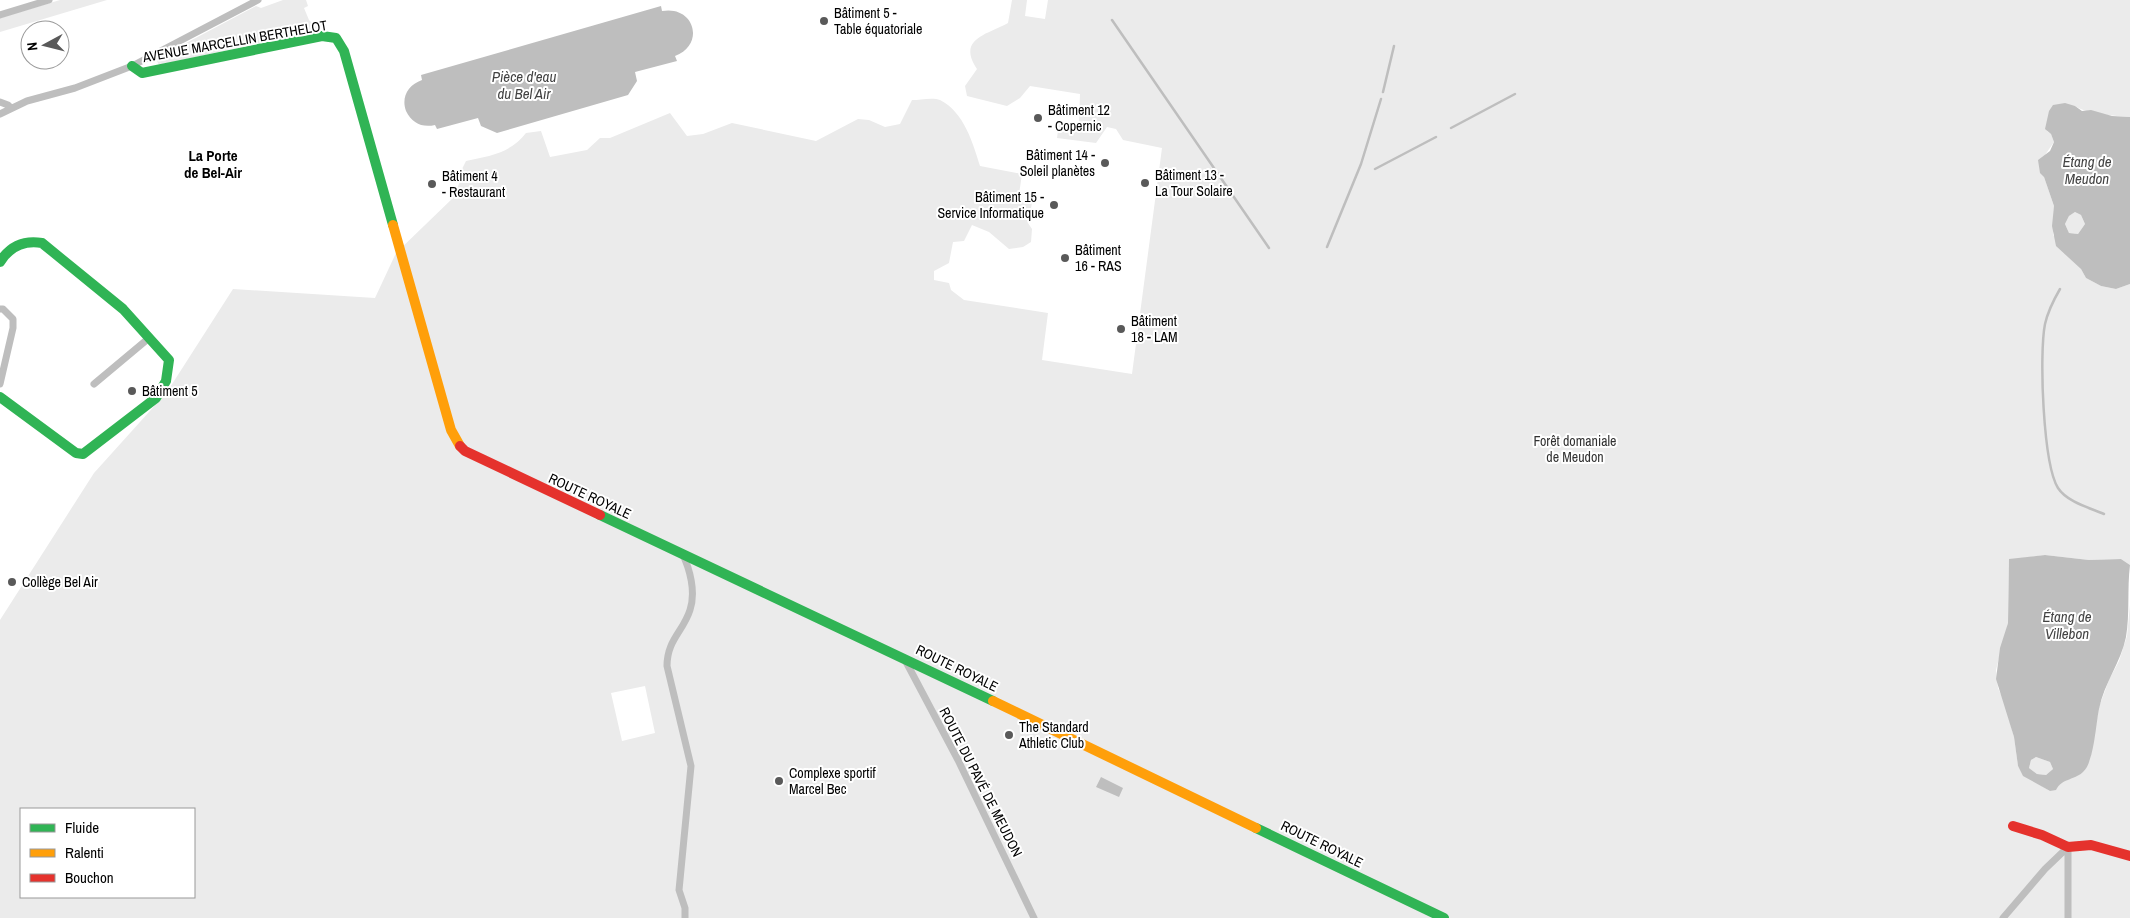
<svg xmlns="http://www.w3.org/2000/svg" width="2130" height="918" viewBox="0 0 2130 918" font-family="'Archivo Narrow',sans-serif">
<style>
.green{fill:#ebebeb;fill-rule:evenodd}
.water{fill:#bebebe;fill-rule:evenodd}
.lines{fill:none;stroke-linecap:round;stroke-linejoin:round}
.stream{stroke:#bebebe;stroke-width:2.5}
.street{stroke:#bebebe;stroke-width:7}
.fast{stroke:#30b455;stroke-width:10}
.slow{stroke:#ff9f0a;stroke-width:10}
.jam{stroke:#e5322d;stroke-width:10}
.poi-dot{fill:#595959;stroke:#fff;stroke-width:2}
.labels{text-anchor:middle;stroke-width:4;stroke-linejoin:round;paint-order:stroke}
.poi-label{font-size:14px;fill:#000;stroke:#fff;text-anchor:start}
.street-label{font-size:14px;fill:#000;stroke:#fff}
.park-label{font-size:14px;fill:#323232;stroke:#fff}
.water-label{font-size:15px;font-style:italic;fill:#434343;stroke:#fff}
.neighbourhood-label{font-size:15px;font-weight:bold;fill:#000;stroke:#fff}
</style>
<rect width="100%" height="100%" fill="#fff"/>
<path class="green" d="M60 0H107L0 32V18Z
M283 0H306L308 6 304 8 309 20 319 30 159 65 156 59 256 6 261 8Z
M1012 0H1027L1025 16 1045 19 1048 0H2130V117C2115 116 2087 114 2075 106L2047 131 2051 134 2054 142 2045 155 2044 177 2054 206 2053 235 2081 269 2086 278 2101 286 2116 289 2130 284V587V565L2121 559 2089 560 2045 555 2009 560 2008 623 1996 670 1998 688 2004 701 2014 737 2018 766 2023 775 2050 791 2065 781 2084 771 2090 759 2099 707 2109 680 2119 661 2127 636 2130 605V918H0V620L94 473 167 392 233 289 375 298 396 253 454 197 460 181 462 169 466 161C489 156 511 153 526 133L541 131 550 157 587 150 600 138H610L670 113 687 136 703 134 732 123 816 141 858 119 869 120 885 127 900 124 912 100C920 100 933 97 940 100 964 112 973 143 980 166L1022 174 1018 201 1032 203 1028 223 1032 229 1031 242 1023 247 1009 249 989 232 972 225 964 241 953 242 949 263 934 271V280L949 283 951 290 964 300 1048 313 1042 360 1132 374 1162 148 1123 140 1116 129 1107 127 1096 143 1057 138 1059 123 1079 122 1080 94 1030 86 1020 98 1007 106 967 96 965 86 977 69C957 39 986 35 1008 23ZM645 686 655 733 622 741 611 693ZM21 809H194V897H21Z
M2075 212 2081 215 2085 224 2078 234 2069 233 2065 224 2069 216Z
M2036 757 2050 762 2053 769 2046 775 2037 774 2029 768 2031 760Z"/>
<path class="water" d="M661 6 662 11C694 5 706 44 675 56L677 61 635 72 637 81 628 95 497 133 481 126 478 118 437 129 435 125C422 128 412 123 406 111 401 97 408 85 422 80L421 75Z
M2065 103 2075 106 2082 111 2091 110 2112 116 2130 117V284L2116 289 2101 286 2086 278 2081 269 2056 246 2052 226 2054 206 2044 177 2040 173 2038 160 2050 151 2054 142 2051 134 2045 129 2049 111 2053 105ZM2075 212 2081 215 2085 224 2078 234 2069 233 2065 224 2069 216Z
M2045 555 2089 560 2121 559 2130 565C2127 589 2130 614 2126 637 2121 662 2104 683 2099 709 2096 723 2094 761 2084 771 2076 780 2062 778 2056 790L2050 791 2023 776 2018 766 2014 737 1996 679 2000 648 2008 623 2009 559ZM2036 757 2050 762 2053 769 2046 775 2037 774 2029 768 2031 760Z
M1101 777 1123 788 1119 797 1096 787Z"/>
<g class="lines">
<path class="stream" d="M1112 20 1269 248
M1383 92 1394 46
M1451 128 1515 94
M1375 169 1436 137
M1327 247 1361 164 1381 99
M2060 289C2053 301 2048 311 2045 324 2039 354 2043 464 2058 488 2067 502 2090 508 2104 514"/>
<path class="street" d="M0 15 49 0
M0 102 8 105 11 108
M0 114 27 101 75 88 132 66 258 0
M0 309H3L13 319V328L0 384
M94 384 149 338
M682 553C690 569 696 592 690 610 683 632 667 640 667 666L691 766 679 890 685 908V918
M904 658 958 760 1034 918
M2003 918 2045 869 2068 847
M2068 918V847"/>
<path class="fast" d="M132 66 142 73 322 36 336 38 344 51 393 225
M0 262C10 246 24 240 42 243L123 309 169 360 166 381 156 398 83 454 76 453 0 397
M600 515 993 701
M1256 828 1444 918"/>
<path class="slow" d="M393 225 451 430 460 446
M993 701 1256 828"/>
<path class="jam" d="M460 446 465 451 600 515
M2013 826 2042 835 2068 847 2091 845 2130 856"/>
</g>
<g class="poi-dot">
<circle cx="824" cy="21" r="5"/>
<circle cx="1038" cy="118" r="5"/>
<circle cx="1105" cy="163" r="5"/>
<circle cx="1145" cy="183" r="5"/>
<circle cx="432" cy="184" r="5"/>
<circle cx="1054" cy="205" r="5"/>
<circle cx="1065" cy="258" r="5"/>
<circle cx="1121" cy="329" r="5"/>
<circle cx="132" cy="391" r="5"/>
<circle cx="12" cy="582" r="5"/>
<circle cx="1009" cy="735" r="5"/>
<circle cx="779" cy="781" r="5"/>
</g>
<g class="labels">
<g class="poi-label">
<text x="834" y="18">Bâtiment 5 -<tspan x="834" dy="16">Table équatoriale</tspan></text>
<text x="1048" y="115">Bâtiment 12<tspan x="1048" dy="16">- Copernic</tspan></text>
<text x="1095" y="160" text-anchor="end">Bâtiment 14 -<tspan x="1095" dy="16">Soleil planètes</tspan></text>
<text x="1155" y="180">Bâtiment 13 -<tspan x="1155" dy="16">La Tour Solaire</tspan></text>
<text x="442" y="181">Bâtiment 4<tspan x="442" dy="16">- Restaurant</tspan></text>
<text x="1044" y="202" text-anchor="end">Bâtiment 15 -<tspan x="1044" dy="16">Service Informatique</tspan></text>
<text x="1075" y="255">Bâtiment<tspan x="1075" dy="16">16 - RAS</tspan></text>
<text x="1131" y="326">Bâtiment<tspan x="1131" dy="16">18 - LAM</tspan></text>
<text x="142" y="396">Bâtiment 5</text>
<text x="22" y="587">Collège Bel Air</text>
<text x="1019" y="732">The Standard<tspan x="1019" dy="16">Athletic Club</tspan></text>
<text x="789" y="778">Complexe sportif<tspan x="789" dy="16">Marcel Bec</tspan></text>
</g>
<g class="street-label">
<text transform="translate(235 41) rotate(-10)" y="5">AVENUE MARCELLIN BERTHELOT</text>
<text transform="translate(590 496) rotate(25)" y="5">ROUTE ROYALE</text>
<text transform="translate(957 668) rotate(26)" y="5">ROUTE ROYALE</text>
<text transform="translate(981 782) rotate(63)" y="5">ROUTE DU PAVÉ DE MEUDON</text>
<text transform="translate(1322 844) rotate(26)" y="5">ROUTE ROYALE</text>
</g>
<g class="park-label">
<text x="1575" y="446">Forêt domaniale<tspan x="1575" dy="16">de Meudon</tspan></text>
</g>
<g class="water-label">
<text x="524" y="82">Pièce d'eau<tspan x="524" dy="17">du Bel Air</tspan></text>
<text x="2087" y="167">Étang de<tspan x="2087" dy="17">Meudon</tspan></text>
<text x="2067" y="622">Étang de<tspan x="2067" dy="17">Villebon</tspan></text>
</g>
<g class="neighbourhood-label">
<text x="213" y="161">La Porte<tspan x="213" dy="17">de Bel-Air</tspan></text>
</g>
</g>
<rect x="20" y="808" width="175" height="90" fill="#ffffff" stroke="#999999"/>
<rect x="30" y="824" width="25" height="8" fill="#30b455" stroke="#999999"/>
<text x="65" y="833" font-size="15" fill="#000000">Fluide</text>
<rect x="30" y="849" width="25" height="8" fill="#ff9f0a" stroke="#999999"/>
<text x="65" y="858" font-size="15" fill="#000000">Ralenti</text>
<rect x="30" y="874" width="25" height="8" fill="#e5322d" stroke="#999999"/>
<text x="65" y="883" font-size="15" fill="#000000">Bouchon</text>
<g transform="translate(45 45) rotate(263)"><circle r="24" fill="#ffffff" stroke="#999999"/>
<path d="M0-4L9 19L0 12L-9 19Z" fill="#595959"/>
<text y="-8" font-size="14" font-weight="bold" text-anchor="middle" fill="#000000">N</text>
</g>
</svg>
